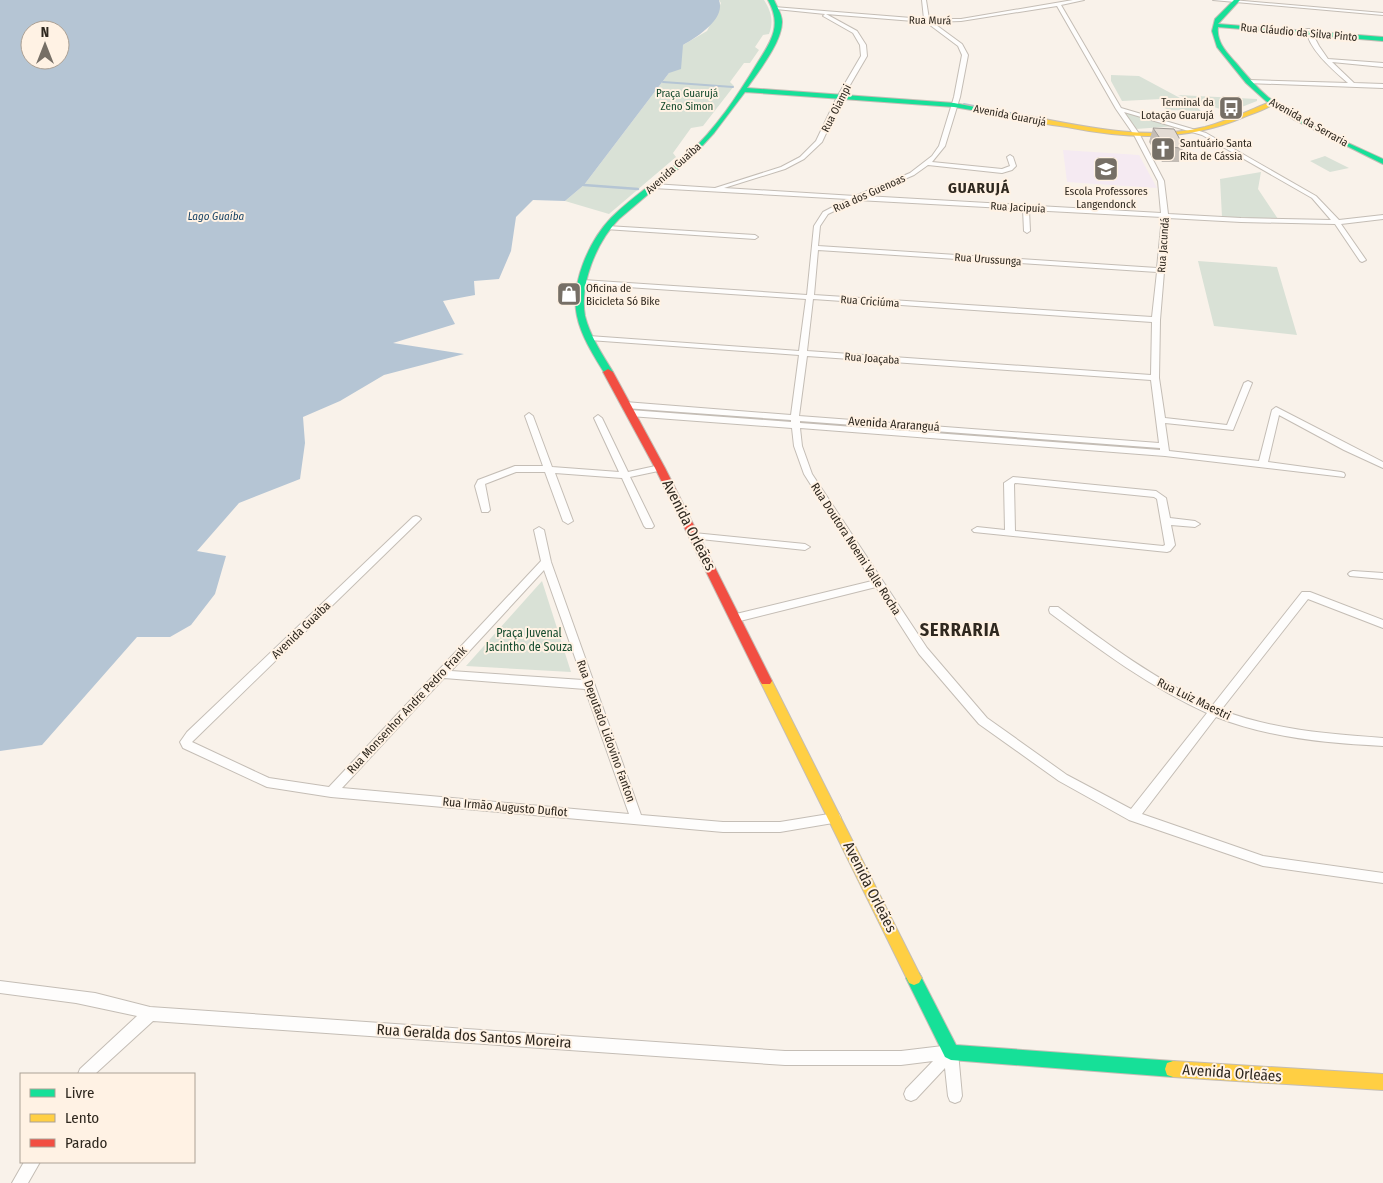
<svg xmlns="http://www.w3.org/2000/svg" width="1383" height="1183" viewBox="0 0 1383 1183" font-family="'Fira Sans Condensed',sans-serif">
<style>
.education{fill:#f5eaf2}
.green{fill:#d9e1d6}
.water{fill:#b5c5d4;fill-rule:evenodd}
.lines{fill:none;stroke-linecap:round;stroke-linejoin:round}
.stream-far1{stroke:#b5c5d4;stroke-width:2}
.stream{stroke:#b5c5d4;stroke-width:2.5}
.street-casing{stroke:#c4bdb5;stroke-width:2}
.fast-casing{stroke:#c4bdb5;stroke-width:2}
.slow-casing{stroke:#c4bdb5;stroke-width:2}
.jam-casing{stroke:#c4bdb5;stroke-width:2}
.street{fill:#fefdfc;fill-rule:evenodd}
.fast{fill:#16e098;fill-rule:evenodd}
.slow{fill:#ffcf43;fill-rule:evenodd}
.jam{fill:#f24e42;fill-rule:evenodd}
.wall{fill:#c3bcb5}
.building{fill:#e3dbd3;stroke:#9f9994}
.labels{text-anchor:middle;stroke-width:4;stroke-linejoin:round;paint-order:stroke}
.far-street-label{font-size:11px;fill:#2f281f;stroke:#fff2e4}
.far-park-label{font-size:11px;fill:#174c2f;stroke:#fff2e4}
.far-poi-label{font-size:11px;fill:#2f281f;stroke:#fff2e4;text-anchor:start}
.far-water-label{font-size:11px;font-style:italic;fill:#184365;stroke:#fff2e4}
.street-label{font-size:12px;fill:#2f281f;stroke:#fff2e4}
.park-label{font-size:12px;fill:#174c2f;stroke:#fff2e4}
.far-district-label{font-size:15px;font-weight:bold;letter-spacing:1px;fill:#2f281f;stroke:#fff2e4}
.near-street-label{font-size:15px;fill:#2f281f;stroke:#fff2e4}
.district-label{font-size:18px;font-weight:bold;letter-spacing:1px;fill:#2f281f;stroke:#fff2e4}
</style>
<rect width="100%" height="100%" fill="#f9f2ea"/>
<path class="education" d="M1063 150 1139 155 1157 188 1067 182Z"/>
<path class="green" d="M719 0H764C771 11 774 21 769 34L763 35 755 47 759 50 750 63H744L730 82 734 86 703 126 691 128 673 153 676 157 609 214 565 201 584 185 669 73 683 45 707 31 721 3Z
M1111 75 1139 76 1180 98 1122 101 1111 81Z
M1178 95 1257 99V101L1229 112Z
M1189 100 1201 111 1169 110 1162 107 1172 102Z
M1122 111 1176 126 1136 129Z
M1325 156 1349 168 1330 172 1310 161Z
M1261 172 1258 189 1278 219 1222 217 1220 179Z
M1198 261 1277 267 1297 335 1214 326Z
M542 581 571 672 466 666Z"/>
<path class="water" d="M0 0H719C726 19 697 37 683 45L681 69 669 73 584 185 565 201 533 200 516 217 511 251 499 279 474 281 475 295 443 301 455 324 393 343 464 354 384 375 340 401 303 417 305 443 300 479 239 503 197 551 226 556 215 594 191 625 170 637H137L42 745 0 751ZM30 30H60V60H30Z"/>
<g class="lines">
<path class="stream-far1" d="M663 82 733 87
M964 104 1066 124"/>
<path class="stream" d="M584 185 638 189"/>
<defs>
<path id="street" d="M922 0H926L929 19H961L1073 0H1084L1061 5 1121 108 1206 133 1316 196 1339 220 1383 215V219L1341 224 1366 260 1362 262 1360 261 1335 224 1241 222 1168 218 1164 268 1166 270 1164 272 1160 320 1159 378 1165 418 1227 425 1244 383 1248 381 1252 383 1233 430 1165 423 1169 451 1259 461 1272 410 1276 407 1383 462V468L1344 450 1279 415 1268 462 1341 472 1344 473 1345 475 1344 477 1165 456 800 428 802 446 812 474 927 648 987 718 1067 775 1131 809 1207 713C1150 687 1100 650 1050 613L1049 610 1050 607H1058C1107 644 1156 680 1212 706L1302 592H1310L1383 620V628L1308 599 1221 710C1274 730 1328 734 1383 738V746C1325 743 1270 738 1216 717L1142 814 1263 856 1383 873V883L1263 866 1129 820 1059 781 979 724 919 654 876 587 736 622 731 618 736 614 872 581 804 474 794 446 792 428 630 416 626 413 630 410 791 422V420L625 408 621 405 625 402 791 415 799 355 589 340 585 338 589 336 799 351 806 299 583 284 579 282 583 280 807 295 814 226 823 212 848 199 653 188 650 186 653 184 715 188 781 167 800 157 816 141 837 97 861 56 860 45 853 33 823 16 825 14 776 9 774 7 924 19ZM1057 6 1116 109 1134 135 1158 181 1161 213 865 196 914 175 928 165 1002 173 1012 170 1016 166 1013 157 1010 155 1007 157 1010 166 1002 169 932 162 945 146 960 97 968 55 962 44 932 22 961 21ZM826 14 926 22 958 46 962 55 954 97 939 146 932 156 910 173 855 196 724 188 785 169 804 159 822 142 843 97 867 56 866 45 857 31ZM1124 112 1202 135 1312 198 1331 220 1241 218 1168 214 1164 181 1140 135ZM857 200 1023 209 1024 231 1027 233 1030 231 1029 210 1162 217 1157 268 818 246 820 226 828 214ZM818 250 1157 272 1152 317 814 295ZM813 299 1152 322 1151 375 807 351ZM807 356 1151 380 1159 443 799 416ZM800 421 1160 448V450L800 423Z
M1213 0H1232L1383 13V15Z
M1306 29H1310L1319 46 1328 59 1383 63V67L1332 62 1354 83 1383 84V88L1247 83 1246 82 1249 80 1348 83C1333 70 1308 49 1306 29Z
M607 226 755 235 758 237 755 239 605 229 604 228Z
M529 413 533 416 552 467 619 472 594 418 598 415 602 418 628 472 660 465 663 466 664 468 663 470 630 477 654 526 652 528H646L644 526 622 478 555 473 573 521 568 524 563 521 545 472H516L485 484 490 510 488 512H482L475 486 478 480 515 466H543L525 416Z
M1013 477 1156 491 1166 498 1170 518 1195 521 1200 524 1195 527 1171 525 1175 545 1170 551 1167 552 974 532 972 530 977 527 1005 530 1004 483ZM1015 483 1154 497 1157 499 1165 545 1163 546 1015 531 1014 484Z
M416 516 419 517 421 519 419 521 192 742 269 778 329 787 541 561 534 530 539 527 544 530 551 562 641 815 723 822H780L835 813 839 814 841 818 839 822 780 832H723L331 797 267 787 183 748 180 742 187 732 413 517ZM544 570 583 680 451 671ZM444 678 585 689 629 814 342 788Z
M694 533 805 544 810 547 805 550 691 538 689 536Z
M1353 571 1383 573V579L1350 576 1348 574 1350 572Z
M0 981 95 993 150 1007 785 1051H901L951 1045 956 1047 958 1052 962 1096 960 1101 955 1103 950 1101 948 1096 945 1068 916 1099 911 1101 906 1099 904 1094 906 1089 933 1061 901 1065H785L153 1021 95 1074H78L80 1069 137 1016 76 1003 0 993Z
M24 1162H40L28 1183H12Z"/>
<path id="fast" d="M768 0H774C777 7 782 14 782 22 782 42 758 72 747 88L954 103 1032 118 1029 120 954 107 745 92 714 133 692 157 619 219C597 241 579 284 585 316 590 336 602 354 613 372L611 374H605C594 356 581 336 577 316 570 284 589 241 611 218 634 195 663 177 687 155 716 129 738 95 758 62 772 40 782 25 768 0Z
M1234 0H1240L1218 24 1383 37V41L1218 27C1216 42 1227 53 1236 63 1246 75 1256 87 1268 97 1302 124 1344 141 1383 159V164L1293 119 1266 101 1246 83 1217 47 1212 31 1215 19Z
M914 971 919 973 956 1045 1173 1061 1179 1063 1181 1069 1179 1075 1173 1077 951 1060 945 1057 906 978 909 973Z"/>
<path id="slow" d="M1270 102 1275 103C1267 109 1254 113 1244 117 1186 142 1127 139 1067 127 1054 125 1036 124 1026 118L1029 116C1086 127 1147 141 1205 127 1227 121 1248 111 1270 102Z
M766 676 770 678 772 681 919 973 922 978 919 983 914 985 909 983 760 681 762 678Z
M1173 1061 1383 1074V1090L1173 1077 1167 1075 1165 1069 1167 1063Z"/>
<path id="jam" d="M608 369 613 372 665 468 772 681 770 684H762L760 681 655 468 603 372Z"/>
</defs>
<use href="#street" class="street-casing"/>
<use href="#fast" class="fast-casing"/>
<use href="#slow" class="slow-casing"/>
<use href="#jam" class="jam-casing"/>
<use href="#street" class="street"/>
<use href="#fast" class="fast"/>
<use href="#slow" class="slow"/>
<use href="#jam" class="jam"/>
</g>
<path class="wall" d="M1153 128 1182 143 1181 145 1183 148 1179 162H1162L1149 142Z"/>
<path class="building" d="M1153 128 1174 129 1182 143H1180L1183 148 1166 147Z"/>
<defs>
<symbol id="bus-square" viewBox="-11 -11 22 22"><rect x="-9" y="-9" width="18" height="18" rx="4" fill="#766f66" stroke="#fff2e4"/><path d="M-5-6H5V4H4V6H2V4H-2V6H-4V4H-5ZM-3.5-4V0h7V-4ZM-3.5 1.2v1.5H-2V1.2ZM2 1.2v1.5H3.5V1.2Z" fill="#fff"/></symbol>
<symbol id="church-square" viewBox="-11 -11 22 22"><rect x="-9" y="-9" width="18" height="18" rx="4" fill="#766f66" stroke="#fff2e4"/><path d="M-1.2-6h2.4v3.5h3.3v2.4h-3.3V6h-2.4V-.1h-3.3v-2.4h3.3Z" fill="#fff"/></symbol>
<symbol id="school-square" viewBox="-11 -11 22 22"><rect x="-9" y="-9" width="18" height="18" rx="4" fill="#766f66" stroke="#fff2e4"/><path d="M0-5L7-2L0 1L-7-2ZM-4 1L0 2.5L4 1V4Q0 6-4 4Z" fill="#fff"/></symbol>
<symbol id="shop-square" viewBox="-11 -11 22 22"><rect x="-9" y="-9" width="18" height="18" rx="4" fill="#766f66" stroke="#fff2e4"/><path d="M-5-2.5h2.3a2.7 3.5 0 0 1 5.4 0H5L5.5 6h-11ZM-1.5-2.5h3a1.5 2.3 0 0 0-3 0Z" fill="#fff"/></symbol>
</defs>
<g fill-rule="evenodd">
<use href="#bus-square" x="1217" y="94" width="28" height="28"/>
<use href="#church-square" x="1149" y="135" width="28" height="28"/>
<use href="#school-square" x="1092" y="155" width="28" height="28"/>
<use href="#shop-square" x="555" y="280" width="28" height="28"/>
</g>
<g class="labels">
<g class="far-street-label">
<text transform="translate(930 20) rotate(1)" y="4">Rua Murá</text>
<text transform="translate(1299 32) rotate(5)" y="4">Rua Cláudio da Silva Pinto</text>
<text transform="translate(836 108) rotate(-63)" y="4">Rua Oiampi</text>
<text transform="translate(1010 115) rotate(11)" y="4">Avenida Guarujá</text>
<text transform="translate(1309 122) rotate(29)" y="4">Avenida da Serraria</text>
<text transform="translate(673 168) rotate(-42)" y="4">Avenida Guaíba</text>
<text transform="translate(869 193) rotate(-24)" y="4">Rua dos Guenoas</text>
<text transform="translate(1018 207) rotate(3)" y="4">Rua Jacipuia</text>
<text transform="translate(1163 245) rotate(-86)" y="4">Rua Jacundá</text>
<text transform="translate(988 259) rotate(4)" y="4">Rua Urussunga</text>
<text transform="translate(870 301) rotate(4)" y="4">Rua Criciúma</text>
<text transform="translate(872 358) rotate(4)" y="4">Rua Joaçaba</text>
</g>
<g class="far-park-label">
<text x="687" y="97">Praça Guarujá<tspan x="687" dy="13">Zeno Simon</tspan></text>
</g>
<g class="far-poi-label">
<text x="1214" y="106" text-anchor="end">Terminal da<tspan x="1214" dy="13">Lotação Guarujá</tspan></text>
<text x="1180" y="147">Santuário Santa<tspan x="1180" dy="13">Rita de Cássia</tspan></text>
<text x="1106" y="195" text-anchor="middle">Escola Professores<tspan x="1106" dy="13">Langendonck</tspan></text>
<text x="586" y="292">Oficina de<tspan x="586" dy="13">Bicicleta Só Bike</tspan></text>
</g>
<g class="far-water-label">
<text x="216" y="220">Lago Guaíba</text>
</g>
<g class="street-label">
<text transform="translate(894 424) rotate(4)" y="4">Avenida Araranguá</text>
<text transform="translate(856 549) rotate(57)" y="4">Rua Doutora Noemi Valle Rocha</text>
<text transform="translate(301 630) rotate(-44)" y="4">Avenida Guaíba</text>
<text transform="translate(1194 699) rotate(26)" y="4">Rua Luiz Maestri</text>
<text transform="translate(407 710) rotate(-47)" y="4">Rua Monsenhor Andre Pedro Frank</text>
<text transform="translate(606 731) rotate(70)" y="4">Rua Deputado Lidovino Fanton</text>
<text transform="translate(505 807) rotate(5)" y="4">Rua Irmão Augusto Duflot</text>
</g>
<g class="park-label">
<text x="529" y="637">Praça Juvenal<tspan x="529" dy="14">Jacintho de Souza</tspan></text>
</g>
<g class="far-district-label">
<text x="979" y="193">GUARUJÁ</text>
</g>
<g class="near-street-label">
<text transform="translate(689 525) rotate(63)" y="5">Avenida Orleães</text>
<text transform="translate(870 887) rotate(63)" y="5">Avenida Orleães</text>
<text transform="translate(474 1036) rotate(4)" y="5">Rua Geralda dos Santos Moreira</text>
<text transform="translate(1232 1073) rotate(4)" y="5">Avenida Orleães</text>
</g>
<g class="district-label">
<text x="960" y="636">SERRARIA</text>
</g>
</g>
<rect x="20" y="1073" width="175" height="90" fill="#fff2e4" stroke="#aca195"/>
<rect x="30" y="1089" width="25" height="8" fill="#16e098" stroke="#aca195"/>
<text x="65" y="1098" font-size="15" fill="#2f281f">Livre</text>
<rect x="30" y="1114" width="25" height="8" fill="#ffcf43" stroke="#aca195"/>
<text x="65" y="1123" font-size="15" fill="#2f281f">Lento</text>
<rect x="30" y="1139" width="25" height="8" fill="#f24e42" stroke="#aca195"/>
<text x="65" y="1148" font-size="15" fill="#2f281f">Parado</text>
<g transform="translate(45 45)"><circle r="24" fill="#fff2e4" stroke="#aca195"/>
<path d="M0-4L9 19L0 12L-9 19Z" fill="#766f66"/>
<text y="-8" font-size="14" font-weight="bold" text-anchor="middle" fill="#2f281f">N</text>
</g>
</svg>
